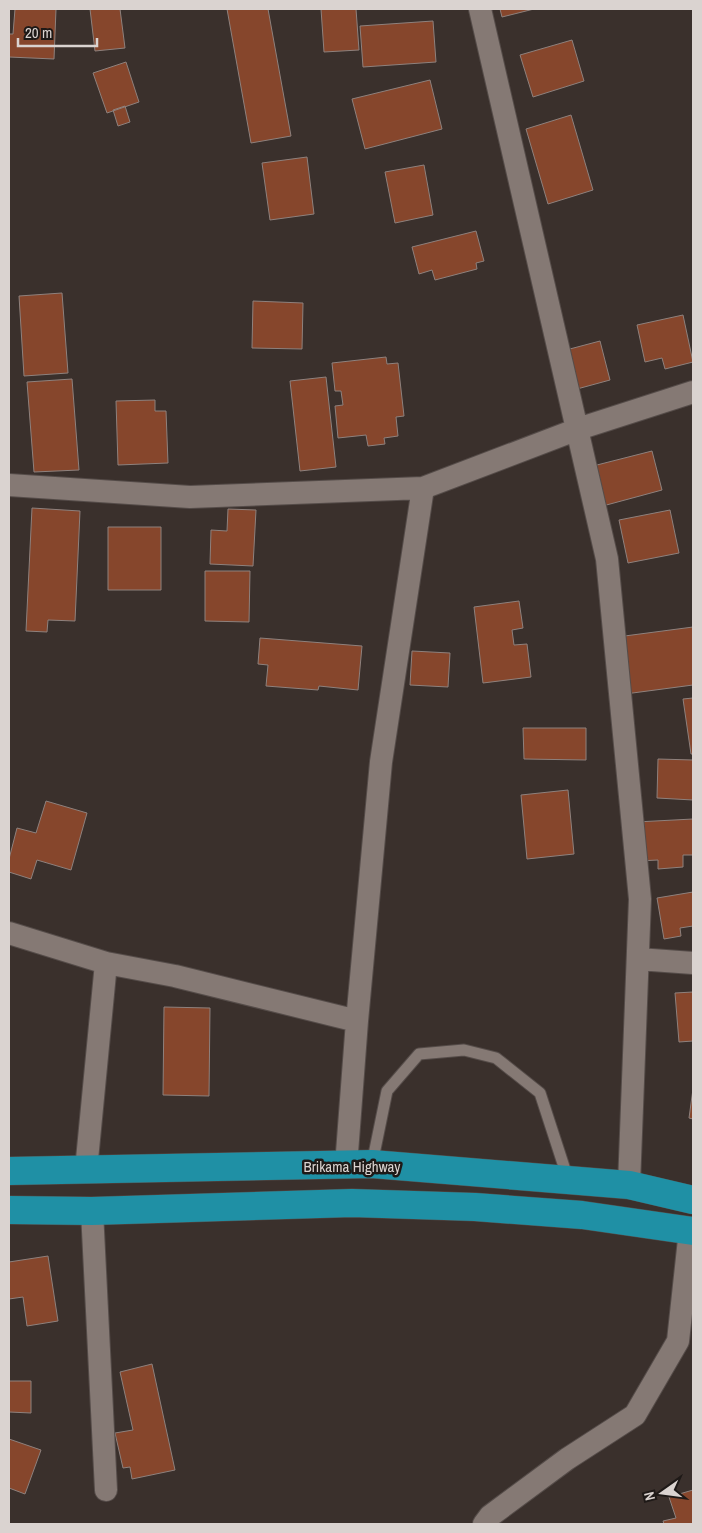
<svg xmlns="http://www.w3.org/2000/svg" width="702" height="1533" viewBox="0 0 702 1533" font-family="'Archivo Narrow',sans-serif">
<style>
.building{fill:#86462c;stroke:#8e817d}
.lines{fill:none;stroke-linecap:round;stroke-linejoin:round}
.lane-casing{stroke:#554c49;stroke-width:13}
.street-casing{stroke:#554c49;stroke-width:24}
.highway-casing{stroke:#554c49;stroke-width:29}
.lane{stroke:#857974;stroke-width:11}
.street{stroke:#857974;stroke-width:22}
.highway{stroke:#1f90a5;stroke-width:28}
.labels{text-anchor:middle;stroke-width:5;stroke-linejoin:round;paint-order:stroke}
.street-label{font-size:15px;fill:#dad3d0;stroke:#1e1917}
</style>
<rect width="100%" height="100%" fill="#3a302c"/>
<path class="building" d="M15 9H56L54 59 9 57V34H13Z
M90 9H120L125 48 95 51Z
M227 9H268L291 136 251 143Z
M321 9H356L359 50 324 52Z
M500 9H534L502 17Z
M433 21 436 62 363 67 360 26Z
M572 40 584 81 533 97 520 55Z
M126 62 139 102 107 113 93 73Z
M430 80 442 129 365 149 352 99Z
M125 106 130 122 118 126 113 110Z
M571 115 593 190 548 204 526 129Z
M307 157 314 214 270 220 262 163Z
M424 165 433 215 395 223 385 172Z
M476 231 484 261 476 263 477 269 435 280 432 270 419 274 412 247Z
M62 293 68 373 24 376 19 296Z
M253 301 303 303 302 349 252 348Z
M683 315 693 362 665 369 662 358 645 362 637 325Z
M600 341 610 380 577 389 566 350Z
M386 357 387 364 398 363 404 416 396 417 398 436 384 438 385 444 368 446 366 435 338 438 335 406 343 405 341 391H335L332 363Z
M326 377 336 467 300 471 290 381Z
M72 379 79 470 34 472 27 382Z
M155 400V411H166L168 463 118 465 116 401Z
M652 451 662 490 599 507 589 467Z
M32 508 80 511 75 621 48 620 47 632 26 631Z
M228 509 256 510 253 566 210 564 211 530 227 531Z
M670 510 679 553 628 563 619 520Z
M108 527H161V590H108Z
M205 571H250L249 622 205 621Z
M519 601 523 628 512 630 514 645 527 644 531 677 483 683 474 607Z
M693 627V685L625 694 617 637Z
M260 638 362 646 358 690 319 686 318 690 266 686 268 665 258 664Z
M412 651 450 653 448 687 410 685Z
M693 698V754H691L683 699Z
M523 728H586V760L524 759Z
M658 759 693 760V800L657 798Z
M568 790 574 854 527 859 521 795Z
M46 801 87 813 71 870 37 860 31 879 9 872V859L17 828 36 833Z
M693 819V855H683V867L658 869V860L638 861 636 822Z
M693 892V926L680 928 681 936 664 939 657 898Z
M693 992V1041L679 1042 675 993Z
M164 1007 210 1008 209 1096 163 1095Z
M693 1089V1119L689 1118Z
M48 1256 58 1321 27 1326 23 1297 9 1299V1262Z
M152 1364 175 1470 132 1479 130 1467 123 1468 115 1433 133 1430 120 1372Z
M9 1381H31V1413L9 1412Z
M9 1439 41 1450 25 1494 9 1488Z
M693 1490V1524H664L663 1521 676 1518 669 1497Z"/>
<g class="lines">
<defs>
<path id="lane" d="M372 1164 387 1091 419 1054 464 1050 496 1058 540 1093 568 1179"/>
<path id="street" d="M480 9 607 559 640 899 629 1185
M9 485 190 497 423 488 578 429 693 392
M9 933 106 963 175 976 357 1021
M638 959 693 963
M346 1166 357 1021 381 762 423 488
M86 1170 106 963
M92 1211 106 1490
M484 1524 490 1516 567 1459 635 1415 678 1341 690 1230"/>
<path id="highway" d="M9 1171 372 1164 629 1185 693 1200
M9 1210 92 1211 352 1203 475 1207 582 1215 693 1231"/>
</defs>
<use href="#lane" class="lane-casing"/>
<use href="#street" class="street-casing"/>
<use href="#highway" class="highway-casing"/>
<use href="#lane" class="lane"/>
<use href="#street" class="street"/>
<use href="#highway" class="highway"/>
</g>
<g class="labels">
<g class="street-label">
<text x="352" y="1172">Brikama Highway</text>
</g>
</g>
<rect width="702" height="1533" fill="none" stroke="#dad3d0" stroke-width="20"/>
<g transform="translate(662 1493) rotate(256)" stroke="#1e1917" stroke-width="4" paint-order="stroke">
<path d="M0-4L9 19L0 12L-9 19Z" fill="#dad3d0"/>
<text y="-8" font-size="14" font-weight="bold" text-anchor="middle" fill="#dad3d0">N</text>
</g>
<path d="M18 38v8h79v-8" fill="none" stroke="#dad3d0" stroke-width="2.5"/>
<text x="25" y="38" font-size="15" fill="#dad3d0" stroke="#1e1917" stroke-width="4" paint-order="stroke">20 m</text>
</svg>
